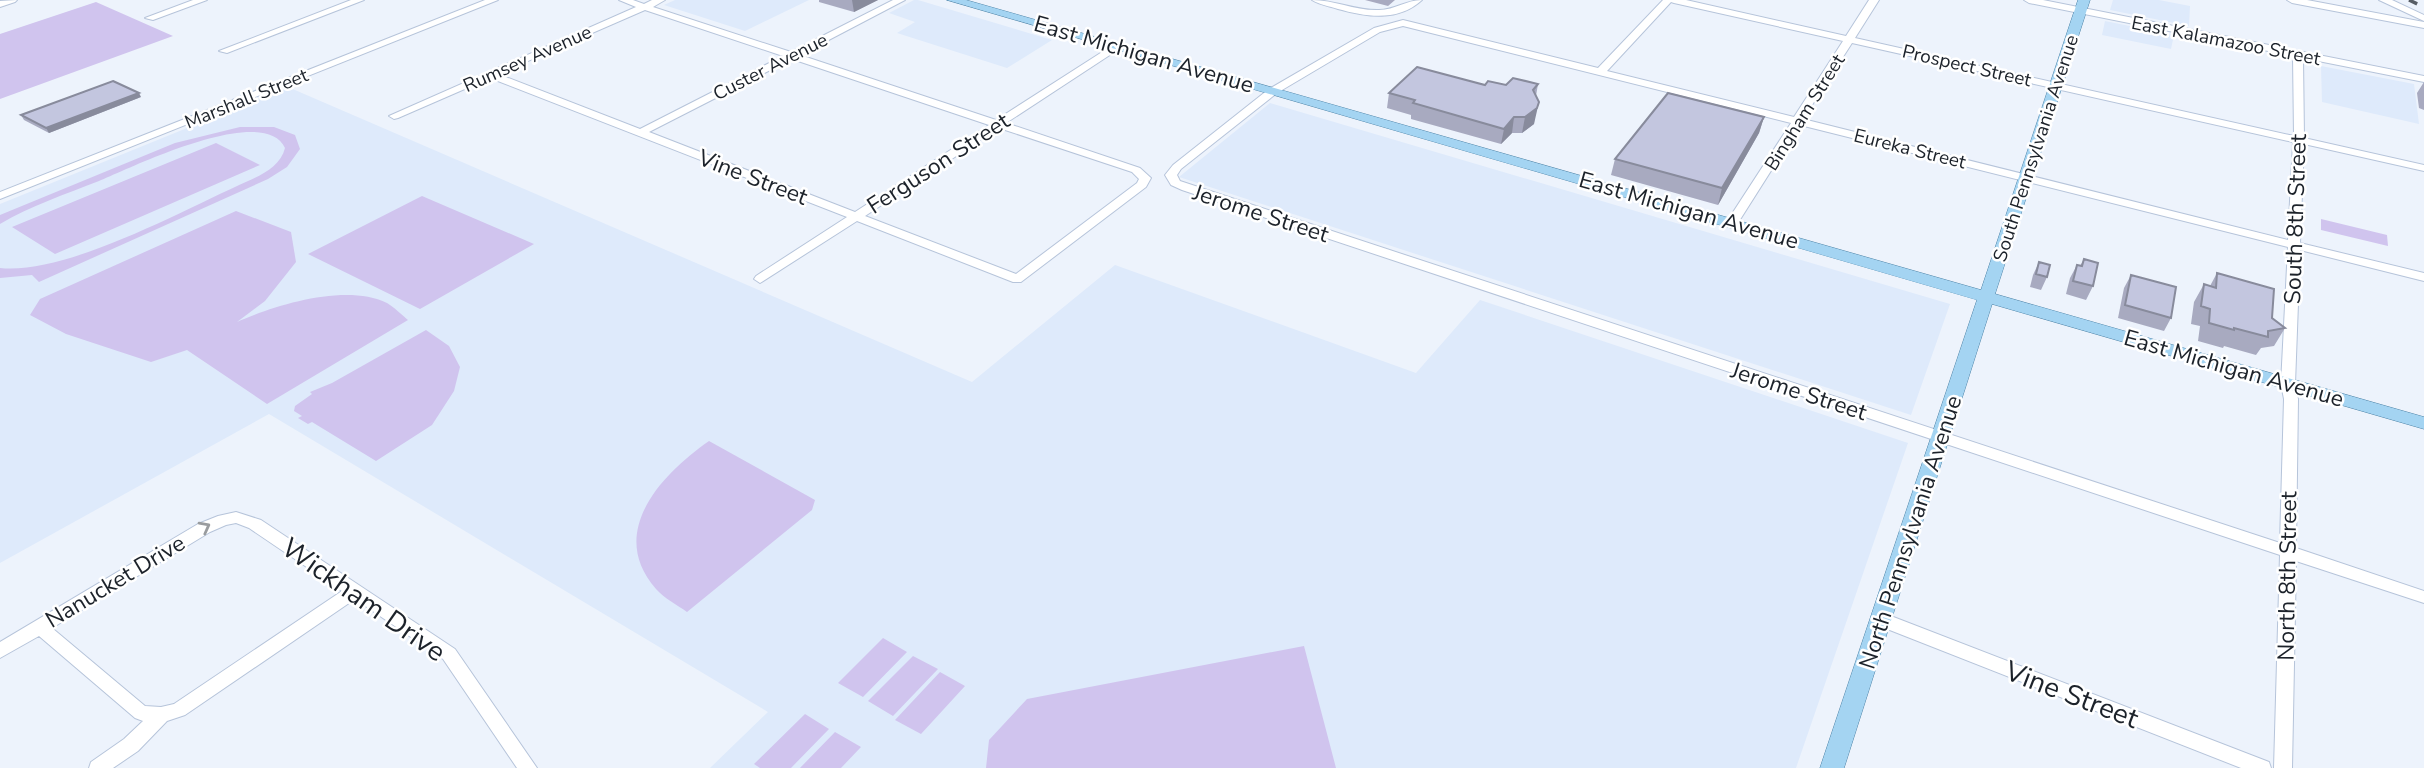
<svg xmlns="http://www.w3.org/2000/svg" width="2424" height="768" viewBox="0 0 2424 768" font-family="'Nunito Sans',sans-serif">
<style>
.built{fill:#deeafb}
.green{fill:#d0c4ee}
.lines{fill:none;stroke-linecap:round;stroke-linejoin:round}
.minor-casing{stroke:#b6c4da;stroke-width:2}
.major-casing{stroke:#4d83a7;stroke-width:1}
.minor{fill:#fff;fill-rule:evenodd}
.major{fill:#a4d4f2;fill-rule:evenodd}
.rail{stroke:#575d65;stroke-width:3.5;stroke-dasharray:9 9;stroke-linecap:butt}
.wall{fill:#a8aac0}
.shaded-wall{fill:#888b9c}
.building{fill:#c3c6df;stroke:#888b9c;stroke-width:2}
.oneway{stroke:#999c9f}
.labels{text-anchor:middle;stroke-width:5;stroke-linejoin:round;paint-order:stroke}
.far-street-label{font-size:19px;fill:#1c222a;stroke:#fff}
.street-label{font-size:23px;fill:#1c222a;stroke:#fff}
.near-street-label{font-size:28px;fill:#1c222a;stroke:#fff}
</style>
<rect width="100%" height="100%" fill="#edf3fc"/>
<path class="built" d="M675 0H809L745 31 664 5Z
M914 0H918L1052 40 1007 68 897 33 915 22 889 13Z
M2113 0H2159L2190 6 2189 26 2110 10Z
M2105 21 2174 35 2171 49 2102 35Z
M2321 66 2414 84 2419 124 2322 102Z
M288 87 972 382 1115 265 1416 373 1480 300 1908 443 1796 768H710L768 712 269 414 0 563V204Z
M1270 103 1950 304 1911 415 1179 177Z"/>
<path class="green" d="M96 2 173 36 0 99V34Z
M240 127H274L295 135 300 149 287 167 268 179 39 282 32 275 0 278V268C67 275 185 209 248 181 264 174 281 165 285 148 264 102 130 168 99 181 66 194 30 206 0 224V215L175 143Z
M216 143 260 165 55 254 12 227Z
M422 196 534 244 420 309 308 254Z
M236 211 291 232 296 262 265 301 237 322C275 305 346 283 387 303 394 307 402 315 408 320L267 404 187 350 151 362 66 334 30 315 40 299Z
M2321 219 2387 235 2388 246 2321 230Z
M426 330 449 346 460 367 454 391 432 425 376 461 312 422 308 424 298 418 302 416 294 411 295 406 312 394 310 392 332 383Z
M709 441 815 500 812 510 687 612C677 605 664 598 656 589 606 532 662 474 709 441Z
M883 638 907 652 863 697 838 683Z
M1304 646 1336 768H986L989 740 1027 699Z
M913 656 938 669 893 716 868 701Z
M940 672 965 686 921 734 895 720Z
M805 714 829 729 791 768H760L754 764Z
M835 732 861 747 841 768H800Z"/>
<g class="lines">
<defs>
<path id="minor" d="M17 0 15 2 0 7V1Z
M193 0H207L153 20 145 18Z
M351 0H364L227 53 219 51Z
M485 0H498L0 199V192Z
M619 0H633L644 4 652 0H665L653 7 791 52 893 0H905L800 55 996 120 1113 45H1119V49L1006 123 1140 168 1151 178 1146 187 1021 282H1013L857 221 760 283 754 279 756 276 847 217 490 78 398 118 394 119 389 116 636 7ZM645 10 783 56 640 129 498 74ZM792 59 989 125 855 212 649 132ZM999 128 1132 172 1139 179 1137 183 1016 274 865 216Z
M1312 0C1335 0 1356 11 1379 10 1395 10 1406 0 1422 0 1398 22 1367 17 1338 9 1329 6 1320 5 1312 0Z
M1663 0H1686L1846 36 1869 0H1879L1855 38 2294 136 2293 56 2029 3 2024 0H2043L2424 76V82L2303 58 2304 138 2424 165V171L2304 144 2300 243 2424 273V281L2300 250 2295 384 2298 399 2296 548 2424 591V603L2296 561 2292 768H2274L2280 555 1182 190 1171 185 1165 175 1173 165 1269 89 1374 28 1403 20 1598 68ZM1671 2 1674 3 1843 41 1794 117 1607 71ZM1403 26 1791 123 1726 223 1728 226H1736L1800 125 2288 247 2281 384 2284 399 2280 543 1180 181 1177 175 1181 169 1277 93 1380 32ZM1852 43 2293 142 2288 240 1803 119Z
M2287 0H2307L2424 22V28L2292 3Z
M2379 0H2392L2424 15V21Z
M236 512 261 520 455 649 537 768H517L443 659 355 599 185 715 167 721 138 751 113 768H89L91 762 124 739 143 721 135 718 39 636 0 658V642L198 524 218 516ZM236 523 249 528 342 591 174 704 161 707 145 706 52 628 210 532 226 525Z
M1883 613 2269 762 2271 768H2241L1877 625 1875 620 1877 615Z"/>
<path id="major" d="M947 0H966L1981 290 2078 0H2090L1995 294 2424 417V429L1992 304 1844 768H1820L1977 300Z"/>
</defs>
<use href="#minor" class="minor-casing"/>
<use href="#major" class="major-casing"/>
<use href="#minor" class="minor"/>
<use href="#major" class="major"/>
<path class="rail" d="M2409 0 2424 7"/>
</g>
<path class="wall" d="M819 0H878L854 12 819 2Z
M1365 0H1395L1388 6Z
M2424 82V110L2419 108 2417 93Z
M1538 84 1536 96 1534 124 1522 133H1512L1501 144 1411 119V115L1387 108 1389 93 1506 85Z
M141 97 49 133 24 120 21 115Z
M1764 117 1759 133 1718 205 1611 175 1615 159Z
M2084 259 2093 286 2086 300 2066 294 2070 278 2077 265 2080 266Z
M2039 262 2047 277 2041 290 2030 287 2033 275Z
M2217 273 2285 328 2274 346 2261 348 2256 355 2224 346 2223 348 2198 341 2200 326 2191 324 2194 302 2204 284 2210 286Z
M2131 275 2171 318 2164 331 2118 318 2124 288Z"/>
<path class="shaded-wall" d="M852 0H878L854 12Z
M139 93 141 97 49 133 46 128Z
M1539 102 1534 124 1522 133 1525 117Z
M1514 117 1512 133 1501 144 1504 129Z
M1764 117 1759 133 1718 205 1722 188Z"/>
<path class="building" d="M1417 67 1485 85 1488 81 1506 85 1513 78 1538 84 1533 90 1539 102 1537 108 1525 117H1514L1504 129 1413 103 1415 100 1389 93Z
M113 81 139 93 46 128 21 115Z
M1668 93 1764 117 1722 188 1615 159Z
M2084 259 2098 263 2093 286 2073 281 2077 265 2082 266Z
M2039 262 2050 265 2047 277 2036 274Z
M2217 273 2274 289 2272 318 2285 328 2268 331V337L2234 328V330L2209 323 2210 309 2201 306 2204 284 2216 288Z
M2131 275 2176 287 2171 318 2125 305Z"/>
<defs><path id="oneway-chevron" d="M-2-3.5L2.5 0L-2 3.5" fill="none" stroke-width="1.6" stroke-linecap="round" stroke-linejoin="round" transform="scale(1.75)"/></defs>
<use class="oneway" href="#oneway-chevron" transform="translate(205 527) rotate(-28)"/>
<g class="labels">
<g class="far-street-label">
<text transform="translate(2226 40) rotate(11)" y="7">East Kalamazoo Street</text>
<text transform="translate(527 58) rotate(-24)" y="7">Rumsey Avenue</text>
<text transform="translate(1967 65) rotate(13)" y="7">Prospect Street</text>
<text transform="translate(770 66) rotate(-27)" y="7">Custer Avenue</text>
<text transform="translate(246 98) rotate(-22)" y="7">Marshall Street</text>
<text transform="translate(1804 112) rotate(-58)" y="7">Bingham Street</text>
<text transform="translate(1910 148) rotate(14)" y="7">Eureka Street</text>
<text transform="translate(2035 148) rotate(-72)" y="7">South Pennsylvania Avenue</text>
</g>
<g class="street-label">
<text transform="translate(1144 54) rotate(16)" y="8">East Michigan Avenue</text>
<text transform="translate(938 163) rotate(-33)" y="8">Ferguson Street</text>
<text transform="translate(753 177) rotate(21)" y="8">Vine Street</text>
<text transform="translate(1689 210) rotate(16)" y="8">East Michigan Avenue</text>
<text transform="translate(1261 213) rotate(18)" y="8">Jerome Street</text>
<text transform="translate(2295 219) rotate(-88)" y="8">South 8th Street</text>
<text transform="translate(2234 368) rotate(16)" y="8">East Michigan Avenue</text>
<text transform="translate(1799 391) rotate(18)" y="8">Jerome Street</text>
<text transform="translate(1910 532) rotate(-72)" y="8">North Pennsylvania Avenue</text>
<text transform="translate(2287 576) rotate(-89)" y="8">North 8th Street</text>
<text transform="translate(115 581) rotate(-31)" y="8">Nanucket Drive</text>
</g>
<g class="near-street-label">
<text transform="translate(364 599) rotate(35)" y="10">Wickham Drive</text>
<text transform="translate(2072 694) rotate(21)" y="10">Vine Street</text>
</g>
</g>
</svg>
